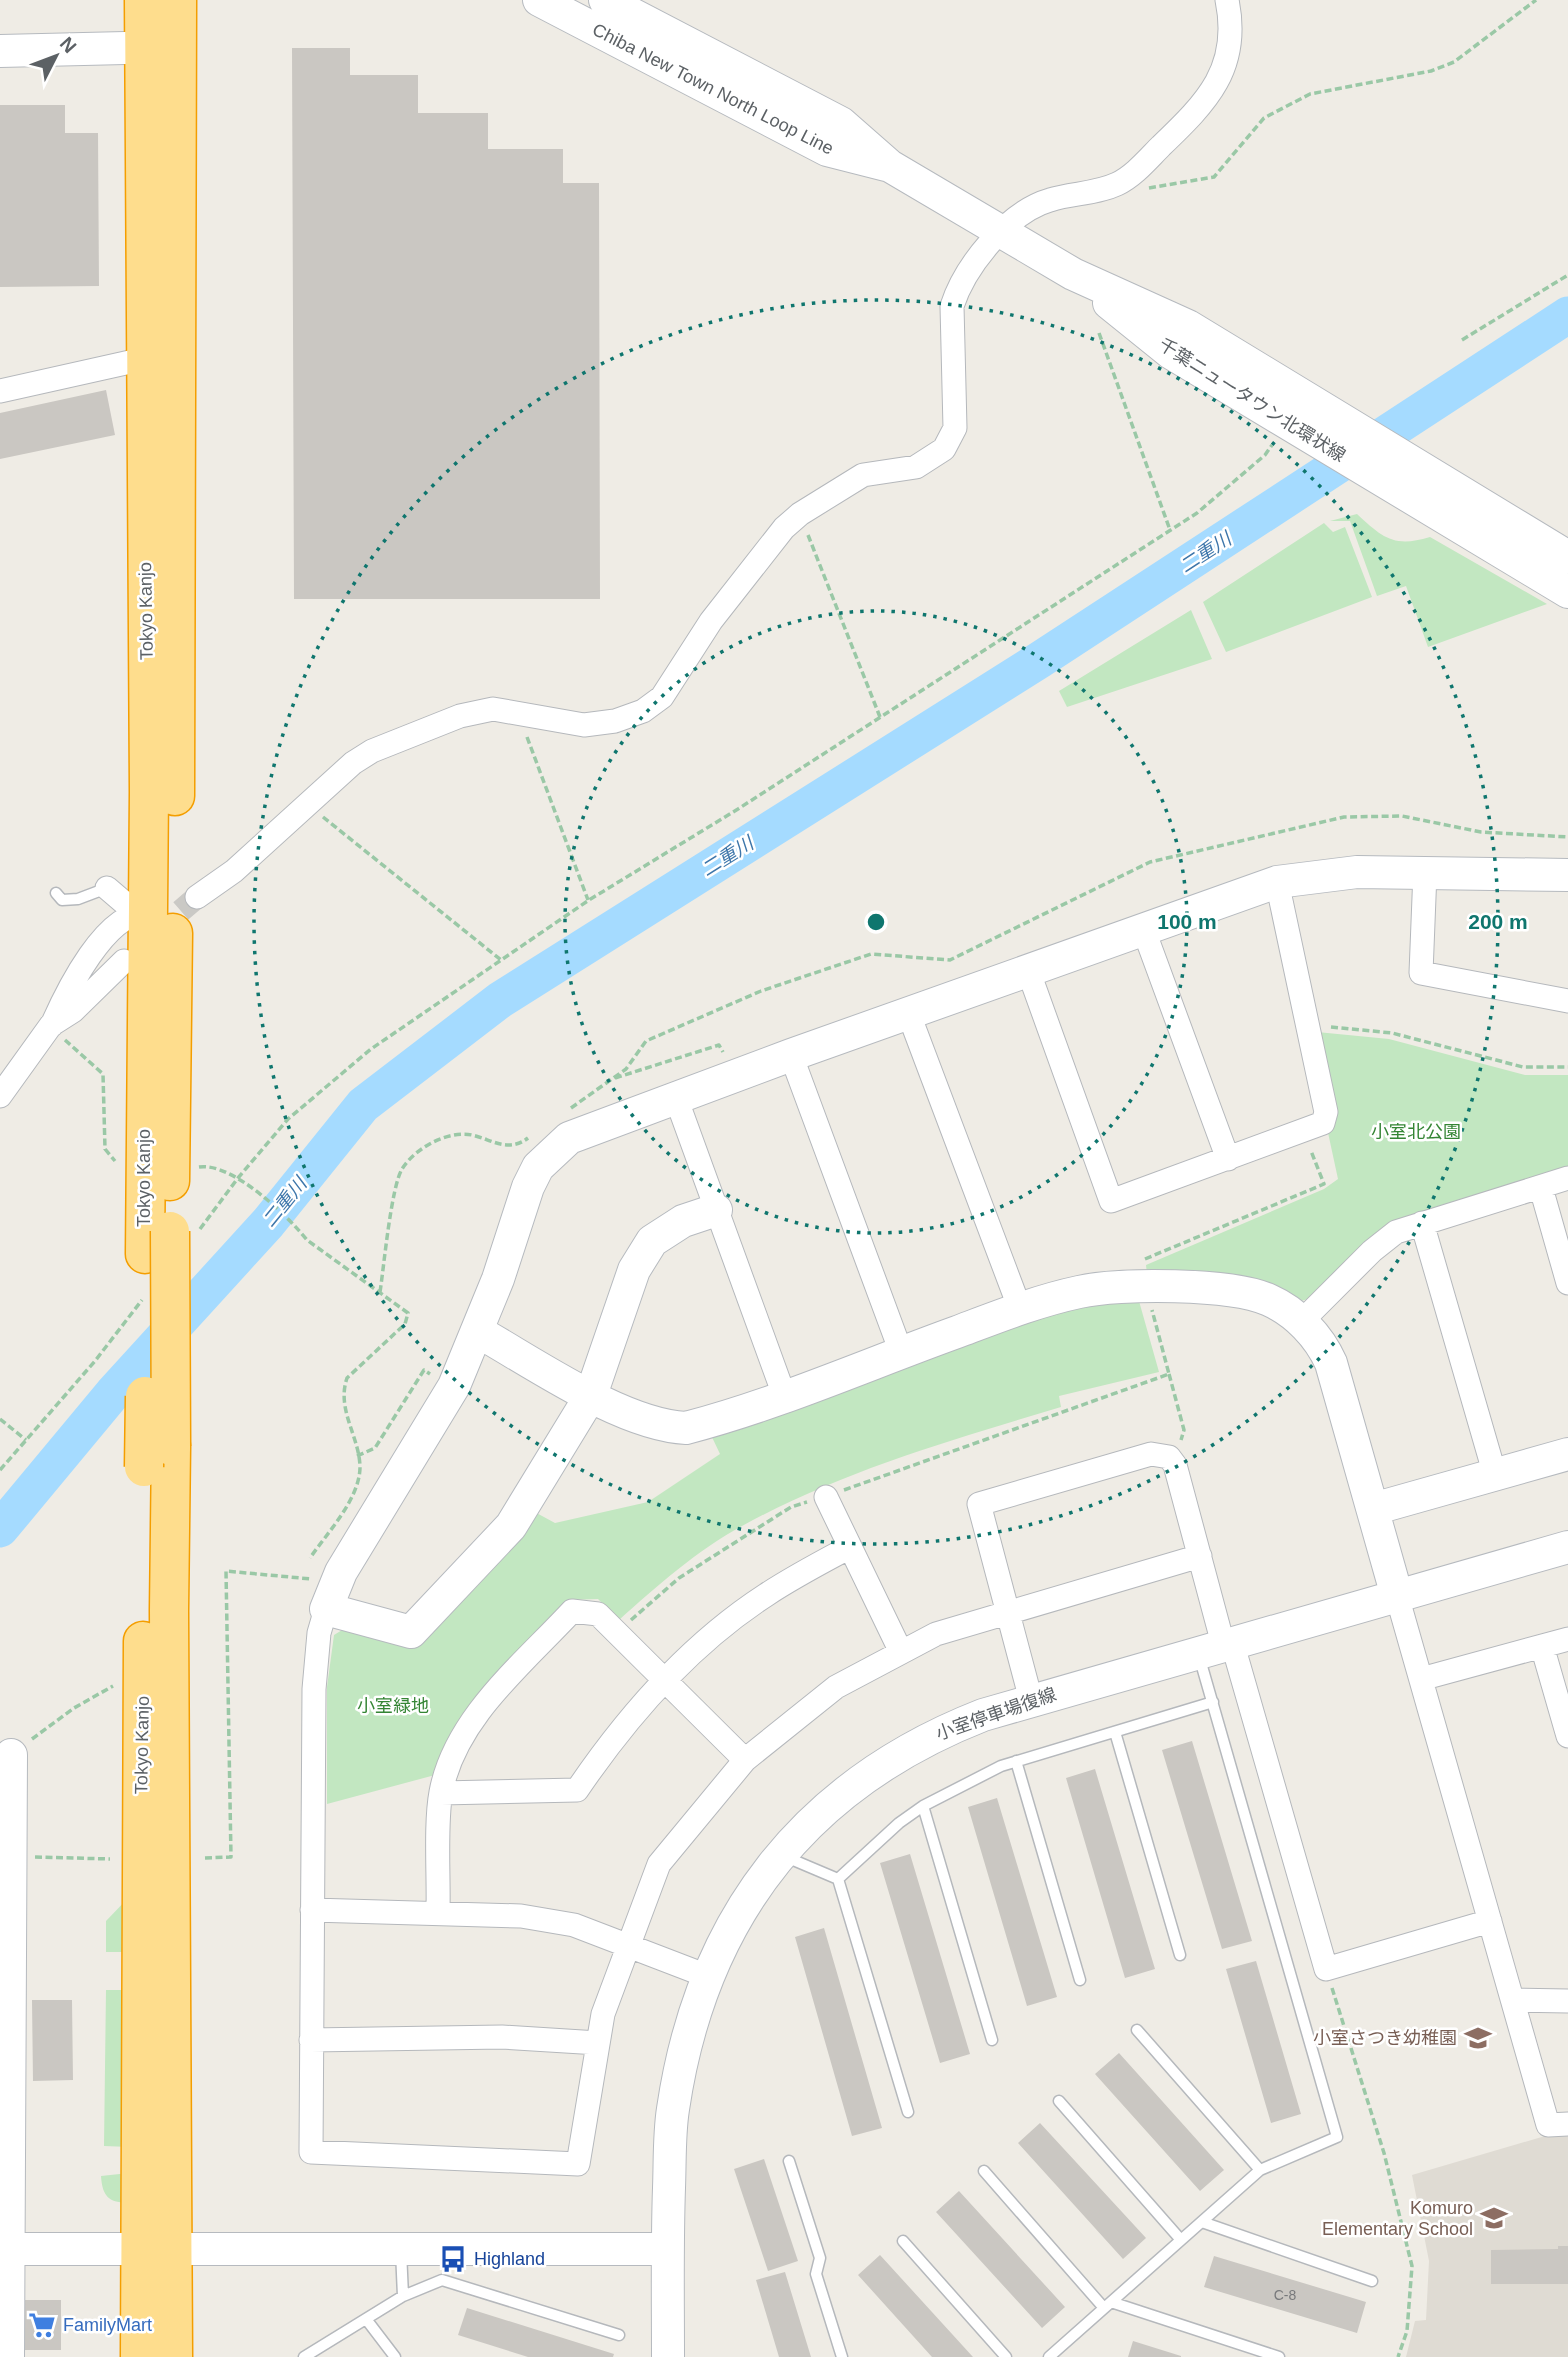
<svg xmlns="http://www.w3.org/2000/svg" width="1568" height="2357" viewBox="0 0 1568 2357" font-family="Arial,'Noto Sans JP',sans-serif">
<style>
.education{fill:#dfdbd3}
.green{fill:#c2e7c1}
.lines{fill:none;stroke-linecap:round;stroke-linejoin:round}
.river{stroke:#a5dbff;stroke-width:37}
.building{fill:#cac7c2}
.street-tunnel{stroke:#cac9c5;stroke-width:23;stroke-dasharray:23 11;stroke-linecap:butt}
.lane-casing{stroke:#b5b8bc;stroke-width:13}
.street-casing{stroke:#b5b8bc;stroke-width:25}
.secondary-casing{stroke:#b6babf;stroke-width:34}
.highway-casing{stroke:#f49e00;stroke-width:41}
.path{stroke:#9ac8a6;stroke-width:3.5;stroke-dasharray:7 3.5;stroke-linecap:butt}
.lane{stroke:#fff;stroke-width:10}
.street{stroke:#fff;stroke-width:23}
.secondary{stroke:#fff;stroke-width:32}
.highway{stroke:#fedd8d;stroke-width:38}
.highway-bridge-casing{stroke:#f49e00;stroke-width:41;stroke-linecap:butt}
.highway-bridge{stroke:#fedd8d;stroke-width:38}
.ring{fill:none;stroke:#0f766e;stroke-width:3.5;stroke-dasharray:3.5 7}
.labels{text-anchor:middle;stroke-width:5;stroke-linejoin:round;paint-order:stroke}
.number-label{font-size:14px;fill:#787a7c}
.street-label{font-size:18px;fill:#5c6165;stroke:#fff}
.park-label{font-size:18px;fill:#348534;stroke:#fff}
.education-label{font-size:18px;fill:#785e54;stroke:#fff;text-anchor:end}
.transit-label{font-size:18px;fill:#164399;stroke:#fff;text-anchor:start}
.shop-label{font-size:18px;fill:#366cbe;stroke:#fff;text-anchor:start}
.water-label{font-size:19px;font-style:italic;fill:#3d76aa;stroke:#fff}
.centre{fill:#0f766e;stroke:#fff;stroke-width:3.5}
.ring-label{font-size:21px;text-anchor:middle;font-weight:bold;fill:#0f766e;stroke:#fff;stroke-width:5;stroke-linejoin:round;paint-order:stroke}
</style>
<rect width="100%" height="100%" fill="#efece5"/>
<path class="education" d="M1545 2136H1568V2357H1406L1415 2321 1426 2320 1429 2261 1412 2175Z"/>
<path class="green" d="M1357 514C1383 538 1394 548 1430 537L1547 604 1428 647 1406 586 1377 596 1350 521H1330Z
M1324 523 1333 532 1345 527 1372 597 1226 652 1203 602Z
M1191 610 1212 659 1067 707 1059 691Z
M1317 1032 1389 1039 1525 1075H1568V1172L1418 1216 1312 1298 1297 1302 1147 1274 1146 1265 1324 1189 1338 1179 1327 1128Z
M1139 1301 1159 1372 1059 1396 1061 1407C952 1440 842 1471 742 1526 696 1551 657 1586 619 1620L598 1599 567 1600C516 1655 460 1702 435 1775L327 1804V1687L334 1635 347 1627 416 1645 531 1510 555 1523 648 1502 720 1454 711 1435 1025 1323 1083 1306Z
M131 1895 133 1952H106V1921Z
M106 1990H132L130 2147 104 2146Z
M129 2173 128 2202C108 2204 102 2194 101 2176Z"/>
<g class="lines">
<path class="river" d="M0 1529 113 1393 268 1223 363 1105 500 1000 1038 661 1568 315"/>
</g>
<path class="building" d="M292 48H350V75H418V113H488V149H563V183H599L600 599H294Z
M0 105H65V133H98L99 286 0 287Z
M106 390 115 435 0 459V413Z
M1192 1741 1252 1941 1222 1949 1162 1750Z
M1095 1769 1155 1969 1125 1978 1066 1778Z
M997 1798 1057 1997 1027 2006 968 1807Z
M910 1854 970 2054 940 2063 880 1863Z
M824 1928 882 2128 852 2136 795 1937Z
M1256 1961 1301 2114 1271 2123 1226 1969Z
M32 2000H72L73 2080 33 2081Z
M1119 2053 1224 2170 1200 2191 1095 2074Z
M1040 2123 1146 2238 1123 2259 1018 2143Z
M764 2159 798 2261 768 2271 734 2169Z
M959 2191 1065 2307 1042 2328 936 2212Z
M1558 2246H1568V2284H1491V2250L1558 2249Z
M880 2255 973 2357H932L858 2275Z
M1214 2256 1366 2302 1357 2333 1204 2287Z
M785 2272 811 2357H779L756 2280Z
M20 2300H61V2350H20Z
M467 2308 614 2354 613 2357H528L458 2335Z
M1133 2341 1181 2356V2357H1128Z"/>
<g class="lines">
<path class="street-tunnel" d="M155 933 197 897"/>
<defs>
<path id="lane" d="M56 893 62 900 78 899 107 888
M1115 1732 1180 1955
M1016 1761 1080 1980
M923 1806 992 2040
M786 1857 838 1879 899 1823 923 1806 1001 1766 1213 1702
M838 1879 908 2112
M1137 2030 1260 2170
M1059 2101 1181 2240
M789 2161 820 2258 816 2274 842 2357
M984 2171 1104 2308
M1202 2222 1372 2281
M903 2241 1006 2357
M403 2296 442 2280 619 2335
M1111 2302 1279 2357
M366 2319 395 2357
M304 2357 403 2296 401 2251
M1049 2357 1260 2170 1337 2137 1199 1656"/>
<path id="street" d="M0 391 148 358
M1425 872 1421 973 1568 1001
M107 888 135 912
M197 897 234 871 353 763 372 751 460 716 493 709 584 725 615 721 643 711 662 697 711 621 784 528 800 514 863 475 916 467 944 449 955 428 952 306C965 266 1008 212 1050 200 1072 193 1096 194 1117 184 1134 176 1148 159 1161 146 1207 102 1241 68 1227 0
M1143 928 1228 1159
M1028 970 1111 1201 1323 1123 1326 1112 1277 882
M908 1012 1020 1309
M52 1025C67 991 106 911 147 913
M791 1055 901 1352
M0 1096 51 1025 73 1011 124 961
M676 1098 784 1395
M1541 1188 1568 1283
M1422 1223 1495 1475
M1301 1322 1372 1251 1396 1232 1568 1178
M826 1497 900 1650
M1397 1596 1548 2125 1568 2124
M326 1609 319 1633 314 1689 311 2152 578 2164 603 2014 659 1864 745 1760 836 1687 936 1634 1200 1556
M1232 1642 1326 1969 1490 1921
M1542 1646 1568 1736
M1421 1679 1568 1639
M1031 1700 979 1504 1151 1454 1169 1457 1175 1465 1223 1644
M441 1793 577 1790C628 1715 689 1645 766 1595 793 1577 822 1562 850 1547
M312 1910 521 1916 574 1925 707 1976
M438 1911C439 1877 435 1824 441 1792 455 1718 523 1664 572 1611L598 1614 745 1760
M1513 2000 1568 2001
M311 2040 502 2037 598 2043"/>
<path id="secondary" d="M539 0 827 150 886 165
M605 0 841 123 890 166 1073 274 1188 326 1568 557
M0 51 167 47
M1109 303 1171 353 1568 592
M716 1210 683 1221 652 1241 634 1270 591 1395 511 1526 411 1632 326 1609 341 1572 454 1386 498 1279 528 1187 538 1167 569 1138 791 1055 1277 882 1357 872 1568 875
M477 1331C534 1363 622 1425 686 1428 778 1404 868 1364 957 1332 997 1317 1037 1301 1079 1292 1120 1283 1231 1283 1269 1300 1296 1312 1319 1336 1331 1363L1397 1596
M1373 1509 1568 1454
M10 2249H667
M8 2357 11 1755
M668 2357C668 2301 667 2244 669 2188 670 2162 669 2134 673 2109 701 1919 804 1785 983 1715L1568 1547"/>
<path id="highway" d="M144 0 149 792 145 1254
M175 796 177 0
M170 1181 173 933
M171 1446 169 1611 173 2357
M140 2357 143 1641"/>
</defs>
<use href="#lane" class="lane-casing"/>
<use href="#street" class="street-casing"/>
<use href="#secondary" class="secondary-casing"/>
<use href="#highway" class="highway-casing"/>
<path class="path" d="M1149 188 1214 177 1264 118 1310 94 1431 71 1454 62 1536 0
M1099 333 1170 530
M1462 340 1568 275
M808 535 880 717
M527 737 588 900
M323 817 501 960
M1331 1027 1392 1033 1523 1067H1568
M65 1040 103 1074 105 1149 115 1161
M615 1078 719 1045 723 1052
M571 1108 626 1069 646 1041 761 991 871 954 950 960 1150 862 1344 817 1402 816 1481 832 1568 837
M199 1167C232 1162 287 1215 307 1240L408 1313 405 1324 347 1378C336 1410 360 1437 360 1468 359 1500 327 1533 310 1558
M200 1229 238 1178 288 1119 371 1049 589 900 738 809 1197 513 1265 455 1272 445
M1145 1259 1324 1184 1311 1151
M380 1292C384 1266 391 1188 402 1169 415 1148 448 1130 472 1135 493 1140 508 1153 528 1138
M1169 1374 1184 1430 1181 1440
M0 1419 26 1440
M357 1456 375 1448 424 1370 430 1374
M0 1470 95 1361 142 1300
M844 1490 1169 1374 1152 1310
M631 1620 679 1578 791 1507 807 1502
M32 1739 74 1708 113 1686
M35 1857 110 1859
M205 1858 231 1857 226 1571 311 1579
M1332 1988 1384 2153 1412 2266 1407 2331 1398 2357"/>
<use href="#lane" class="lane"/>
<use href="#street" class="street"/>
<use href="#secondary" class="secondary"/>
<use href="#highway" class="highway"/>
<defs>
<path id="highway-bridge" d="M170 1231 171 1446
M144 1467 145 1396"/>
</defs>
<use href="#highway-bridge" class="highway-bridge-casing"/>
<use href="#highway-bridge" class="highway-bridge"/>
</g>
<g class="ring">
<circle cx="876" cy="922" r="311"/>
<circle cx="876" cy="922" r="622"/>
</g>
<defs>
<symbol id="school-bare" viewBox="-9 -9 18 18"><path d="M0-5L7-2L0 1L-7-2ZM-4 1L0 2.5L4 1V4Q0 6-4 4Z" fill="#8d6e63" stroke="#fff" stroke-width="2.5" paint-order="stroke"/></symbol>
<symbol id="bus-bare" viewBox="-9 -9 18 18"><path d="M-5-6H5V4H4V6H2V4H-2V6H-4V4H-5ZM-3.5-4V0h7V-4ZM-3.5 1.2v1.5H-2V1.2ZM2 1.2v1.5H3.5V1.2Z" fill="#1a4fb4" stroke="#fff" stroke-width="2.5" paint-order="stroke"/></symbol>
<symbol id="supermarket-bare" viewBox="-9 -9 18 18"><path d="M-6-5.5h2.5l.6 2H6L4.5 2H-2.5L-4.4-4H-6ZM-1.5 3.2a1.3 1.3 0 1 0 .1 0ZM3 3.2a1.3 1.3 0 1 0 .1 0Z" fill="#3f7fe0" stroke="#fff" stroke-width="2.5" paint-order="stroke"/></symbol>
</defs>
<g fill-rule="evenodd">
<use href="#school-bare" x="1459" y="2019" width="38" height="38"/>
<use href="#school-bare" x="1475" y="2199" width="38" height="38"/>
<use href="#bus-bare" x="434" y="2240" width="38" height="38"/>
<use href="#supermarket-bare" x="23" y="2306" width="38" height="38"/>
</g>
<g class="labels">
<g class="number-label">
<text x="1285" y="2300">C-8</text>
</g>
<g class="street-label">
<text transform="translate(713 89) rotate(27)" y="6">Chiba New Town North Loop Line</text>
<text transform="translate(1252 400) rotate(32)" y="6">千葉ニュータウン北環状線</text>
<text transform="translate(146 611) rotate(-91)" y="6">Tokyo Kanjo</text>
<text transform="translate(144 1178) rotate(-90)" y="6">Tokyo Kanjo</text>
<text transform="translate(996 1714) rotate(-19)" y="6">小室停車場復線</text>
<text transform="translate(142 1745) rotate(-89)" y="6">Tokyo Kanjo</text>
</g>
<g class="park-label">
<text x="1416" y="1138">小室北公園</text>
<text x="393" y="1712">小室緑地</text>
</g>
<g class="education-label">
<text x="1457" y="2044">小室さつき幼稚園</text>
<text x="1473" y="2214">Komuro<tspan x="1473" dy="21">Elementary School</tspan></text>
</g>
<g class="transit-label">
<text x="474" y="2265">Highland</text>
</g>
<g class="shop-label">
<text x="63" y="2331">FamilyMart</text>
</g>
<g class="water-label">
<text transform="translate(1205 552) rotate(-33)" y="7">二重川</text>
<text transform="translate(727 856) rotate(-32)" y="7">二重川</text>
<text transform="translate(284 1202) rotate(-51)" y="7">二重川</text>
</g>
</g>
<circle cx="876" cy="922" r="10" class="centre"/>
<g class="ring-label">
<text x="1187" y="929">100 m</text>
<text x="1498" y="929">200 m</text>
</g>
<g transform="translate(56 56) rotate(48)" stroke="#ffffff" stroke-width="5" paint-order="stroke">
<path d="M0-5L12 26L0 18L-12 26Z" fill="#5c6165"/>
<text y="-10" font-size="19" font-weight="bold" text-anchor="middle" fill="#5c6165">N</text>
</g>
</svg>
